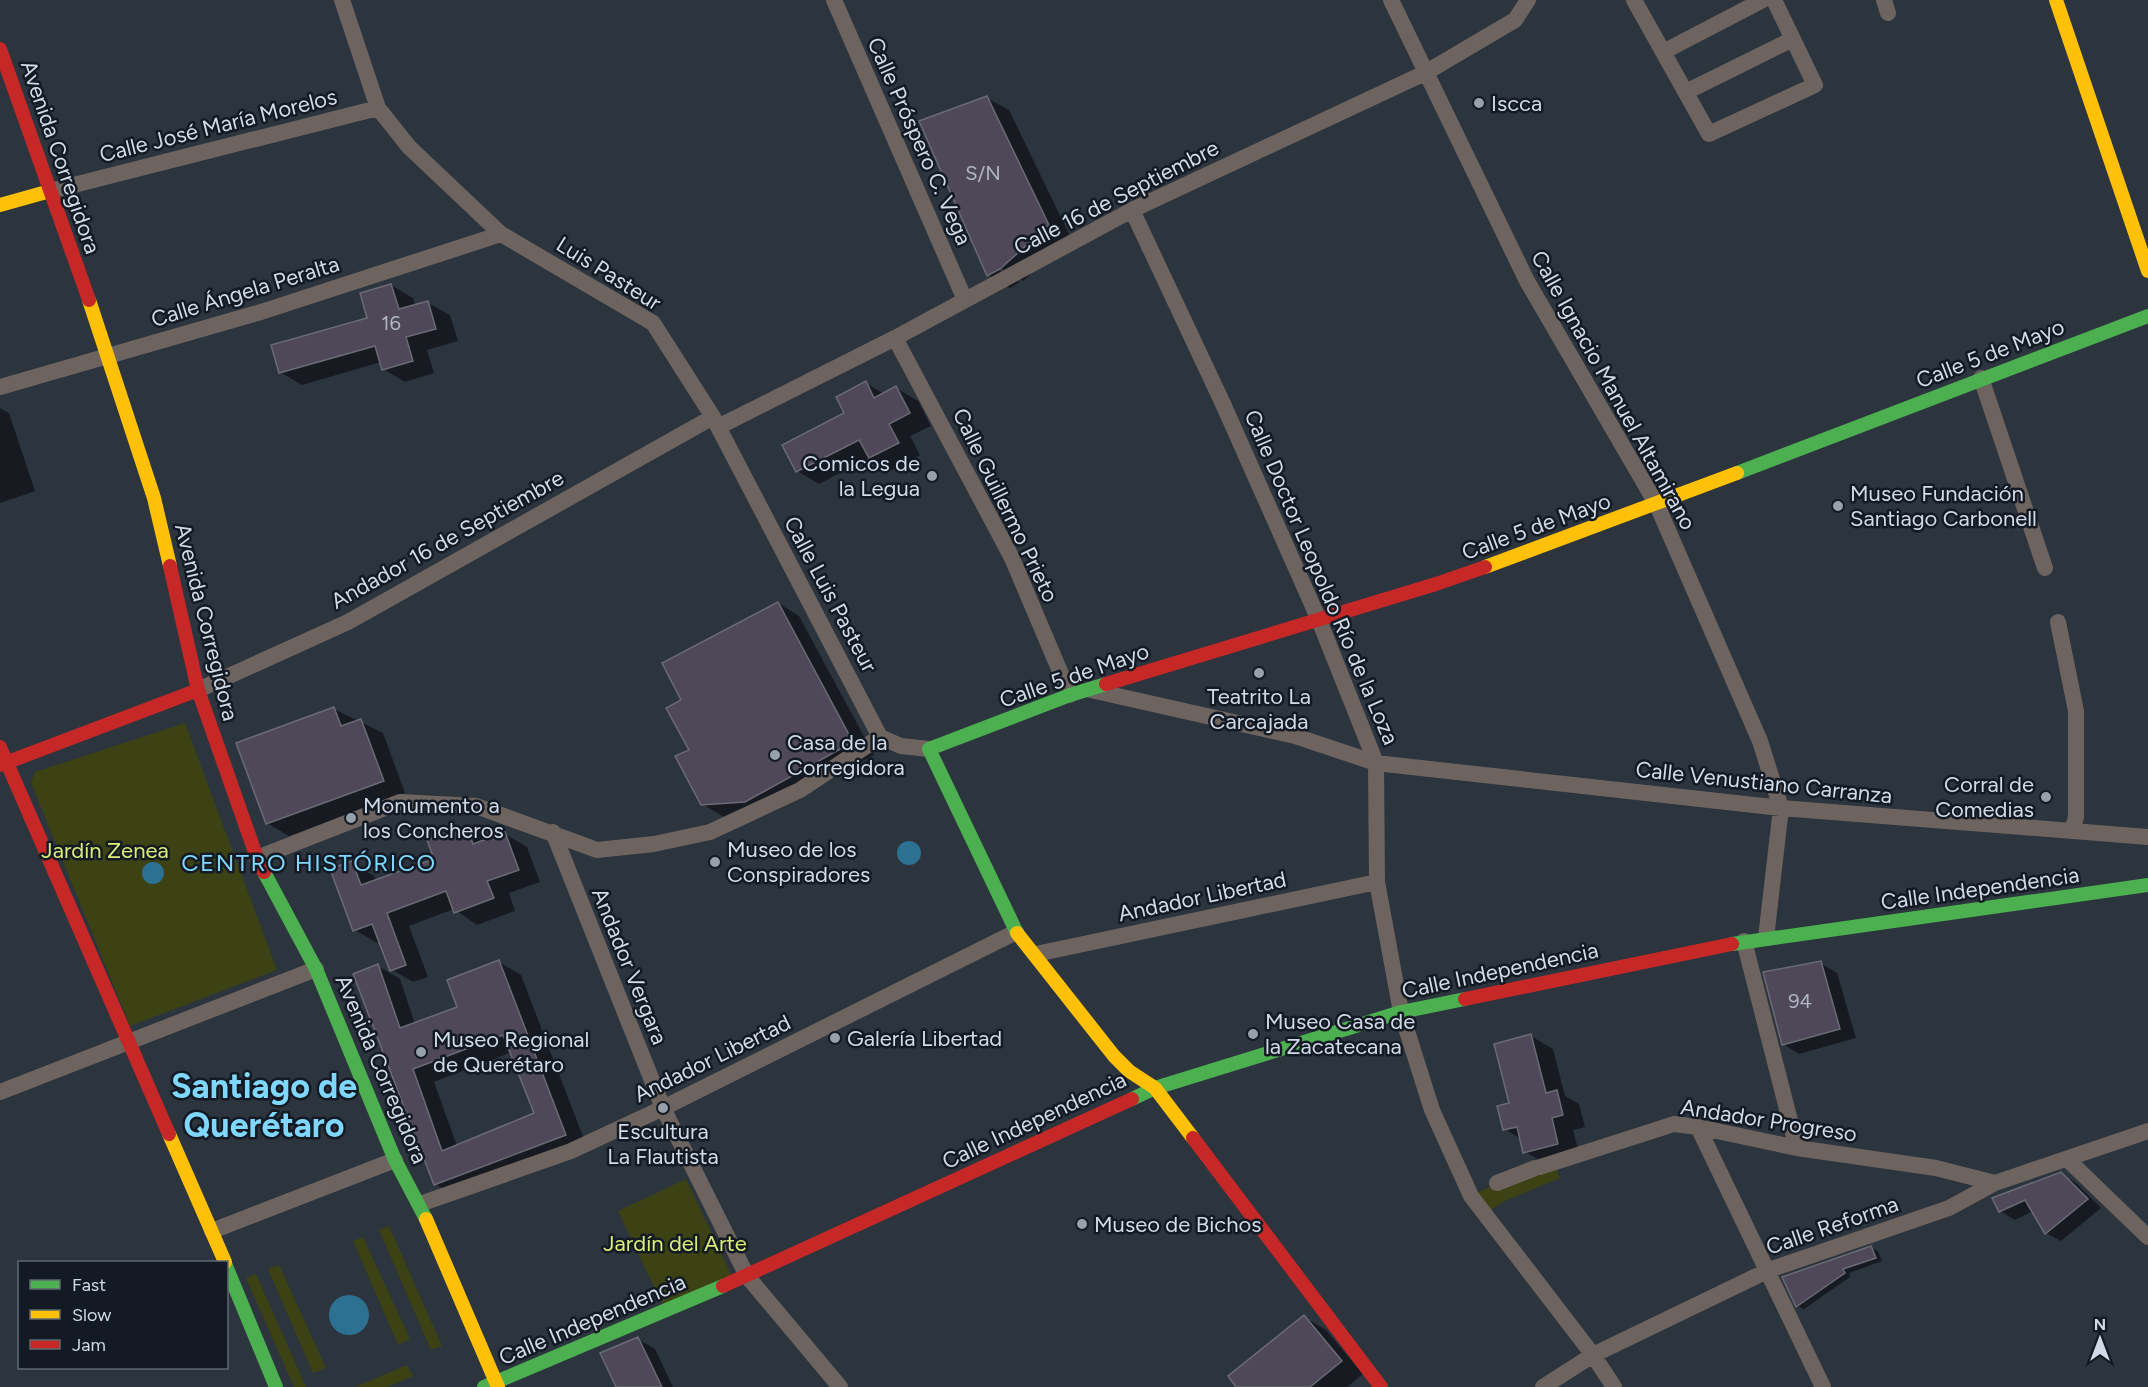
<svg xmlns="http://www.w3.org/2000/svg" width="2148" height="1387" viewBox="0 0 2148 1387" font-family="Figtree,sans-serif">
<style>
.green{fill:#3c4214;fill-rule:evenodd}
.water{fill:#2d7192}
.shadow{fill:#0007;fill-rule:evenodd}
.building{fill:#4e4858;stroke:#6b6b74;stroke-width:1.5;fill-rule:evenodd}
.lines{fill:none;stroke-linecap:round;stroke-linejoin:round}
.street{stroke:#6d6460;stroke-width:16}
.fast{stroke:#4caf50;stroke-width:14}
.slow{stroke:#ffc107;stroke-width:14}
.jam{stroke:#c62828;stroke-width:14}
.poi-dot{fill:#97a1ac;stroke:#131a23;stroke-width:2}
.labels{text-anchor:middle;stroke-width:5;stroke-linejoin:round;paint-order:stroke}
.number-label{font-size:20px;fill:#b0b6c3}
.poi-label{font-size:22px;fill:#d1dbe7;stroke:#131a23;text-anchor:start}
.street-label{font-size:22px;fill:#d1dbe7;stroke:#131a23}
.park-label{font-size:22px;fill:#dbec77;stroke:#131a23}
.neighbourhood-label{font-size:24px;letter-spacing:1.5px;fill:#80d7fd;stroke:#131a23}
.town-label{font-size:34px;font-weight:bold;fill:#80d7fd;stroke:#131a23}
</style>
<rect width="100%" height="100%" fill="#2c343e"/>
<path class="green" d="M185 723 277 970 130 1026 31 783 35 772ZM155 862 161 865 164 876 155 884 144 879V867Z
M1554 1163 1560 1178 1505 1201 1483 1215 1471 1196 1497 1183Z
M686 1179 732 1276 664 1308 618 1211Z
M389 1226 442 1346 431 1350 379 1230Z
M363 1237 410 1339 398 1345 353 1241Z
M279 1265 326 1368 313 1373 268 1269Z
M256 1274 306 1387H294L246 1278Z
M407 1365 413 1376 387 1387H355Z"/>
<path class="water" d="M897 853a12 12 0 1 1 24 0a12 12 0 1 1-24 0Z
M142 873a11 11 0 1 1 22 0a11 11 0 1 1-22 0Z
M329 1315a20 20 0 1 1 40 0a20 20 0 1 1-40 0Z"/>
<path class="shadow" d="M987 98 1009 110 1071 238 1023 281 999 267V270L1020 282 1010 288 988 275Z
M391 285 413 298 415 306 428 303 450 315 458 341 427 350 434 373 405 382 383 369 381 362 302 385 280 372 369 319Z
M866 383 884 394 896 388 918 401 931 426 910 436 920 455 892 470 870 457 819 484 797 471 846 413Z
M0 408 9 413 35 491 0 503Z
M778 603 799 616 874 755 767 813 724 817 702 804 691 750Z
M334 709 383 733 405 793 289 836 267 823Z
M466 827 488 840 505 834 527 847 540 882 509 893 515 911 477 925 454 909 409 926 428 977 413 982 391 969 380 941 377 943 355 930 352 863 374 876 376 881 436 860Z
M499 962 521 975 587 1147 457 1197 435 1184 378 966 400 979 415 1024 459 1007ZM512 1052 536 1114 457 1146 434 1082Z
M1820 963 1837 973 1856 1038 1799 1054 1783 1044Z
M1531 1036 1553 1049 1565 1096 1579 1104 1585 1127 1573 1130 1580 1156 1547 1164 1525 1152 1521 1139 1505 1129Z
M2061 1174 2076 1183 2101 1208 2061 1241 2046 1233 2033 1211 2015 1220 2000 1211Z
M1871 1248 1878 1251 1882 1261 1849 1273 1850 1277 1804 1309 1797 1306 1784 1278Z
M1304 1317 1326 1330 1363 1374 1347 1387H1238Z
M638 1339 655 1349 673 1387H618Z"/>
<path class="building" d="M987 96 1049 225 1000 269 987 276 919 121Z
M391 284 399 309 428 301 436 329 406 337 413 361 382 370 375 346 279 373 271 345 367 318 360 293Z
M866 381 874 398 896 386 910 413 889 424 899 443 869 458 859 440 796 472 782 445 844 413 836 397Z
M778 602 853 742 745 802 701 805 675 756 689 750 666 708 681 700 662 663Z
M334 707 341 726 361 719 384 781 266 824 236 743Z
M467 826 473 844 505 832 519 870 487 881 494 898 454 913 446 891 387 913 406 965 390 971 372 924 353 931 330 869 352 861 361 885 434 859 427 840Z
M499 960 566 1135 434 1185 353 974 378 964 400 1028 457 1007 447 980ZM503 1035 534 1113 442 1151 413 1069Z
M1821 961 1840 1029 1782 1045 1763 972Z
M1531 1034 1546 1093 1557 1090 1563 1115 1552 1118 1558 1144 1523 1153 1517 1127 1503 1130 1497 1106 1509 1103 1494 1044Z
M2061 1172 2088 1199 2045 1234 2025 1200 1999 1212 1992 1198Z
M1871 1246 1876 1258 1843 1269 1845 1273 1796 1307 1782 1277Z
M1304 1315 1342 1361 1310 1387H1236L1228 1376Z
M638 1337 662 1387H616L600 1353Z"/>
<g class="lines">
<path class="street" d="M342 0 378 108 409 147 501 234 653 323 713 417 880 737 901 746 929 749
M834 0 965 300
M1391 0 1527 281 1657 505 1760 741 1781 808 1766 938
M1634 0 1709 134 1815 85 1774 0
M1884 0 1888 13
M1663 52 1763 0
M1686 92 1793 39
M50 191 378 108
M1132 210 1224 406 1319 620 1376 763 1377 882 1401 1012 1432 1110 1471 1196 1593 1355 1614 1387
M895 338 1012 558 1070 695
M1981 378 2045 568
M0 387 261 312 501 234
M718 427 895 338 1132 210 1425 73 1515 20 1528 0
M2058 622 2076 711V817L2072 831
M198 690 348 622 713 417
M1091 690 1295 736 1376 763 1781 808 2148 837
M553 832 663 1108 747 1276 840 1387
M257 858 400 802 476 806 597 850 654 844 710 832 800 790 880 737
M1744 941 1797 1148
M1036 954 1377 882
M0 1092 316 969
M1698 1127 1823 1387
M2067 1159 2148 1237
M1540 1167 1674 1124 1698 1127 1797 1148 1936 1168 1995 1183
M1497 1183 1535 1168
M420 1204 571 1151 663 1108 1016 932
M212 1231 395 1160
M1543 1387 1593 1355 1769 1270 1949 1208 1995 1183 2148 1131"/>
<path class="fast" d="M1737 473 2148 316
M264 872 316 969 395 1160 426 1219
M1017 933 929 749 1070 695 1106 684
M1732 944 2148 885
M1132 1099 1155 1088 1401 1012 1465 999
M226 1266 276 1387
M484 1387 723 1286"/>
<path class="slow" d="M2056 0 2148 271
M0 205 50 191
M89 300 154 498 170 566
M1485 567 1737 473
M1017 933 1114 1056 1129 1071 1155 1088 1193 1138
M169 1134 225 1262
M426 1219 498 1387"/>
<path class="jam" d="M0 49 89 300
M170 566 198 690 257 858 264 872
M1106 684 1436 584 1485 567
M0 747 169 1134
M0 765 198 690
M1465 999 1732 944
M1193 1138 1381 1387
M723 1286 1132 1099"/>
</g>
<g class="poi-dot">
<circle cx="1479" cy="103" r="6"/>
<circle cx="932" cy="476" r="6"/>
<circle cx="1838" cy="506" r="6"/>
<circle cx="1259" cy="673" r="6"/>
<circle cx="775" cy="755" r="6"/>
<circle cx="2046" cy="797" r="6"/>
<circle cx="351" cy="818" r="6"/>
<circle cx="715" cy="862" r="6"/>
<circle cx="1253" cy="1034" r="6"/>
<circle cx="835" cy="1038" r="6"/>
<circle cx="421" cy="1052" r="6"/>
<circle cx="663" cy="1108" r="6"/>
<circle cx="1082" cy="1224" r="6"/>
</g>
<g class="labels">
<g class="number-label">
<text x="983" y="180">S/N</text>
<text x="391" y="330">16</text>
<text x="1800" y="1008">94</text>
</g>
<g class="poi-label">
<text x="1491" y="111">Iscca</text>
<text x="920" y="471" text-anchor="end">Comicos de<tspan x="920" dy="25">la Legua</tspan></text>
<text x="1850" y="501">Museo Fundación<tspan x="1850" dy="25">Santiago Carbonell</tspan></text>
<text x="1259" y="704" text-anchor="middle">Teatrito La<tspan x="1259" dy="25">Carcajada</tspan></text>
<text x="787" y="750">Casa de la<tspan x="787" dy="25">Corregidora</tspan></text>
<text x="2034" y="792" text-anchor="end">Corral de<tspan x="2034" dy="25">Comedias</tspan></text>
<text x="363" y="813">Monumento a<tspan x="363" dy="25">los Concheros</tspan></text>
<text x="727" y="857">Museo de los<tspan x="727" dy="25">Conspiradores</tspan></text>
<text x="1265" y="1029">Museo Casa de<tspan x="1265" dy="25">la Zacatecana</tspan></text>
<text x="847" y="1046">Galería Libertad</text>
<text x="433" y="1047">Museo Regional<tspan x="433" dy="25">de Querétaro</tspan></text>
<text x="663" y="1139" text-anchor="middle">Escultura<tspan x="663" dy="25">La Flautista</tspan></text>
<text x="1094" y="1232">Museo de Bichos</text>
</g>
<g class="street-label">
<text transform="translate(218 125) rotate(-14)" y="8">Calle José María Morelos</text>
<text transform="translate(920 141) rotate(66)" y="8">Calle Próspero C. Vega</text>
<text transform="translate(61 157) rotate(71)" y="8">Avenida Corregidora</text>
<text transform="translate(1116 197) rotate(-27)" y="8">Calle 16 de Septiembre</text>
<text transform="translate(609 273) rotate(32)" y="8">Luis Pasteur</text>
<text transform="translate(245 291) rotate(-17)" y="8">Calle Ángela Peralta</text>
<text transform="translate(1990 353) rotate(-21)" y="8">Calle 5 de Mayo</text>
<text transform="translate(1614 390) rotate(61)" y="8">Calle Ignacio Manuel Altamirano</text>
<text transform="translate(1006 505) rotate(64)" y="8">Calle Guillermo Prieto</text>
<text transform="translate(1536 526) rotate(-20)" y="8">Calle 5 de Mayo</text>
<text transform="translate(447 539) rotate(-29)" y="8">Andador 16 de Septiembre</text>
<text transform="translate(1322 577) rotate(67)" y="8">Calle Doctor Leopoldo Río de la Loza</text>
<text transform="translate(831 594) rotate(62)" y="8">Calle Luis Pasteur</text>
<text transform="translate(207 622) rotate(76)" y="8">Avenida Corregidora</text>
<text transform="translate(1074 675) rotate(-19)" y="8">Calle 5 de Mayo</text>
<text transform="translate(1764 782) rotate(6)" y="8">Calle Venustiano Carranza</text>
<text transform="translate(1980 888) rotate(-8)" y="8">Calle Independencia</text>
<text transform="translate(1202 896) rotate(-12)" y="8">Andador Libertad</text>
<text transform="translate(630 966) rotate(68)" y="8">Andador Vergara</text>
<text transform="translate(1500 970) rotate(-12)" y="8">Calle Independencia</text>
<text transform="translate(712 1058) rotate(-26)" y="8">Andador Libertad</text>
<text transform="translate(382 1069) rotate(67)" y="8">Avenida Corregidora</text>
<text transform="translate(1034 1120) rotate(-25)" y="8">Calle Independencia</text>
<text transform="translate(1769 1120) rotate(9)" y="8">Andador Progreso</text>
<text transform="translate(1832 1225) rotate(-19)" y="8">Calle Reforma</text>
<text transform="translate(592 1319) rotate(-23)" y="8">Calle Independencia</text>
</g>
<g class="park-label">
<text x="105" y="858">Jardín Zenea</text>
<text x="675" y="1251">Jardín del Arte</text>
</g>
<g class="neighbourhood-label">
<text x="309" y="871">CENTRO HISTÓRICO</text>
</g>
<g class="town-label">
<text x="264" y="1098">Santiago de<tspan x="264" dy="39">Querétaro</tspan></text>
</g>
</g>
<rect x="18" y="1261" width="210" height="108" fill="#131a23" stroke="#5f6771" stroke-width="1.5"/>
<rect x="30" y="1280" width="30" height="9" fill="#4caf50" stroke="#5f6771" stroke-width="1.5"/>
<text x="72" y="1291" font-size="18" fill="#d1dbe7">Fast</text>
<rect x="30" y="1310" width="30" height="9" fill="#ffc107" stroke="#5f6771" stroke-width="1.5"/>
<text x="72" y="1321" font-size="18" fill="#d1dbe7">Slow</text>
<rect x="30" y="1340" width="30" height="9" fill="#c62828" stroke="#5f6771" stroke-width="1.5"/>
<text x="72" y="1351" font-size="18" fill="#d1dbe7">Jam</text>
<g transform="translate(2100 1339)" stroke="#131a23" stroke-width="4.5" paint-order="stroke">
<path d="M0-4.5L10 22L0 15L-10 22Z" fill="#d1dbe7"/>
<text y="-9" font-size="16" font-weight="bold" text-anchor="middle" fill="#d1dbe7">N</text>
</g>
</svg>
